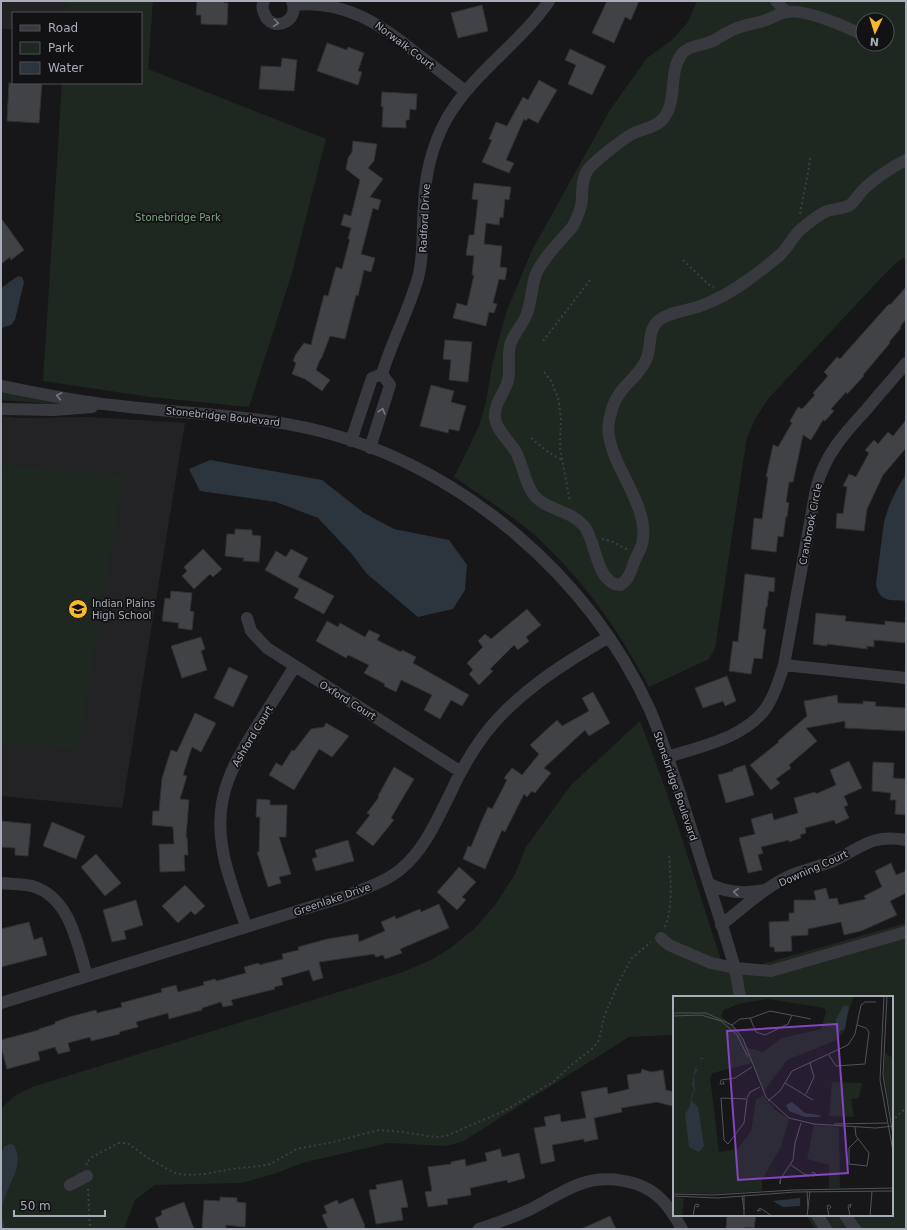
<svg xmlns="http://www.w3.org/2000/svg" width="907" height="1230" viewBox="0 0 907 1230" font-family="'DejaVu Sans',sans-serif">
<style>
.built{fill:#232326}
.green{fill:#1e2720;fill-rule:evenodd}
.water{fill:#2c353e}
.building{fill:#414246;stroke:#313135}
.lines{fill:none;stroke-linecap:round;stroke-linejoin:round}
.path{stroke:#3d3f45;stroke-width:2;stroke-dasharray:2 3;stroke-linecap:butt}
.minor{stroke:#393a40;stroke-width:12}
.oneway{stroke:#767983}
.labels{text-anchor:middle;stroke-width:3.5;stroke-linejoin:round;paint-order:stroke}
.street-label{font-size:10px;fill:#a8adb9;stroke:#121214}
.park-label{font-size:10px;fill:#7ea581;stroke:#121214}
.poi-label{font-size:10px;fill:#a8adb9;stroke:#121214;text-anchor:start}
.inset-road{fill:none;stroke:#515359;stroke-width:1}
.view{fill:#8446be;fill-opacity:0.15;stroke:#8446be;stroke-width:2}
.inset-edge{fill:none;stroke:#a8adb9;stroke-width:2}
</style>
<rect width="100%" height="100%" fill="#171719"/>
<path class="built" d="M1 1H67L66 13H13V29H1Z
M1 416 19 418 90 417 185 423 122 808 1 796Z"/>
<path class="green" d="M67 1H153L148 69 326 139 292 273 249 407 150 397 43 381 62 83H141V13H66Z
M697 1H906V257L897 262 879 280 768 399 756 418 747 437 715 648 709 659 649 687C618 629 581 576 531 532 507 512 480 495 454 477L479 426 486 402 492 365 506 313 532 250 610 110 647 58 672 40 688 22ZM863 20H887V44H863Z
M1 391 66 399V405L1 400Z
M1 465 124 475 78 750 1 743Z
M640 721C671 799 695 880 721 960L755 966 906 923V1229H815L806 1215H892V997H674V1038L670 1035 629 1037 462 1142 445 1146 388 1143 302 1163 277 1173 242 1183 155 1185 135 1200 124 1229H1V1109L14 1096 32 1087 403 972 431 960 452 947 474 929 495 905 515 874 526 847 571 785Z"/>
<path class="water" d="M18 276 22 277 24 282 15 320 11 325 1 328V288Z
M210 460 322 480 364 513 394 529 449 540 467 565 465 590 453 609 418 617 367 574 351 553 318 518 276 502 200 491 189 469Z
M906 474V601C890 600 879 602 876 584L884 522 889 506 897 489Z
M10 1144 14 1145C26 1166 7 1184 3 1204 1 1212 3 1221 5 1229H1V1153L5 1146Z"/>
<path class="building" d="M197 1H224V3H228L227 25 201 24V15H196Z
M607 1H639L631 20 625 17 614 43 592 33Z
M482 5 488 31 458 38 451 13Z
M327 43 347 50 348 47 364 53 358 71 362 72 358 85 317 71Z
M570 49 606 66 592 95 568 84 576 65 565 60Z
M282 58 297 60 294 91 259 89 261 66 281 67Z
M539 80 557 90 538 123 528 118 526 121 524 119 506 160 514 163 509 173 482 162 492 140 489 139 496 122 507 126 523 97 528 100Z
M9 83H42L39 123 7 121Z
M382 92 417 94 416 110 410 109 409 120H406V128L382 127 383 107 381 106Z
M353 141 377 144 374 161 368 168 383 179 370 197 381 200 378 210 373 208 361 254 375 258 371 272 364 270 358 296 356 295 345 339 330 336 322 357 319 362 316 370 330 380 322 391 305 379 292 374 296 363 293 361 296 354 304 343 311 345 324 295 328 296 336 267 342 269 350 239H348L351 228 341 225 344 214 351 216 360 180 346 169 348 158 352 152Z
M474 183 511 187 509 200 505 199 503 218 500 217 499 225 486 223 484 244 502 246 500 267 507 268 505 280 499 279 493 303 497 304 494 313 489 312 486 326 453 318 457 303 467 306 474 275H472L474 256 466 255 469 235H474L478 200 472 199Z
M1 218 24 250 11 260 10 257 1 264Z
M906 287V319L900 327 901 328 889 342 890 343 863 375 864 376 847 394 846 392 831 409 834 411 825 421 823 420 811 440 803 435 793 482H789L786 502 789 503 787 517 786 516 783 537 778 536 776 552 751 549 754 518 762 519 768 477H766L773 445 778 447 792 423 790 421 798 407 802 409 815 395 813 393 828 376 824 372 837 357 840 359 879 315 889 304 890 305Z
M445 340 472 342 468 382 449 380 451 360 443 359Z
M431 385 454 391 451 402 466 406 459 431 449 429 448 433 420 426Z
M906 420V448L883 475 867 509 864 531 836 528 837 513 843 514 847 487 843 486 849 474 856 477 869 453 865 450 874 440 878 444 888 432 893 436Z
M235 529 252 530V535L261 536 259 562 243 561 244 558 225 556 227 534H235Z
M203 549 222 569 213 577 210 574 194 589 182 576 187 571 184 567Z
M291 549 308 558 298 577 334 596 324 614 294 598 299 589 265 570 276 551 286 557Z
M745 574 775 578 774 592 769 591 767 607H766L763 629H766L762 659 754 658 751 674 729 671 733 641 738 642Z
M171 591 192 593 190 611 194 612 192 630 178 628 179 623 162 621 165 598 170 599Z
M527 609 541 625 526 637 529 641 518 650 514 645 490 669 493 671 479 685 469 674 473 670 467 663 483 647 478 641 485 634 491 639Z
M816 613 846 616 845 621 885 625V621L906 623V643L874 640V647L867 646V649L827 644V646L813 644Z
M327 621 338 627 340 623 365 637 369 630 380 635 377 640 401 652 402 650 416 657 413 663 469 695 462 706 451 700 440 719 424 710 432 695 401 680 396 692 384 686 385 684 364 673 369 665 348 655 346 658 316 641Z
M201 637 205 649 201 651 207 670 182 678 171 646Z
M229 667 248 676 233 707 214 698Z
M727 676 736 701 725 706 723 701 703 708 695 688Z
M593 692 610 723 589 736 585 730 544 768 551 773 535 793 532 791 527 797 524 794 505 832 502 830 485 869 463 859 468 846 471 847 482 820 488 807 492 809 507 780 504 778 512 768 522 775 539 754 530 745 557 720 562 726 589 711 582 698Z
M837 695 838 703 863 704V701L876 702 875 706 906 708V731L845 728V721L806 728 817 741 789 765 791 768 776 779 780 783 771 790 750 765 779 742 778 741 807 716 804 701Z
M195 713 216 723 201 752 192 747 183 775 187 776 180 799 189 800 186 837H187L188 855H184L185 871 160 872 159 844H174L173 827 152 825 153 811H159L162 778 171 750 177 752Z
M326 723 349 736 332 757 319 749 294 790 269 775 276 763 282 766 292 750 294 751 311 729 324 727Z
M849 761 862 788 844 796 848 805 844 807 849 818 836 824 834 820 805 828 806 833 800 835 801 838 789 842V840L761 847 763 853 758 855 762 870 748 873 739 838 755 834 751 819 772 813 774 820 798 813 794 798 815 792 816 794 836 785 830 770Z
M873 762 894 763 893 778 906 779V815L895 814 896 800H890L891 793 872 791Z
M745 765 754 795 726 803 718 775 733 771V769Z
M394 767 414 779 391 818 394 820 373 846 356 833 370 815 367 813 379 797 378 796Z
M257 799 270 800V805H287L286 837H279L291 874 279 877 281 883 268 887 257 852H259L260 817H256Z
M1 821 31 824 28 856 15 855V848L1 847Z
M52 822 85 836 76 859 43 846Z
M348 840 354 861 316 871 312 859 317 857 315 850Z
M96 854 121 883 105 896 81 867Z
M891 863 896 875 906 871V893L890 901 897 915 861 931 844 935 841 922 808 929V935L791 936 792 951 775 952 774 947H770L769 922 789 921V913H794V900H816L814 891 826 888 829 899 837 898 839 905 866 899 864 896 882 887 875 871Z
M459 867 476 882 462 897 466 900 457 910 437 892Z
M185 885 205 906 195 915 191 911 178 923 162 906Z
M136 900 143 925 124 931 126 939 112 942 103 910Z
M439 904 449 928 400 949 402 953 385 959 383 955 376 957 374 954 319 962 323 978 313 981 309 970 281 978 283 985 274 987 275 989 231 1000 233 1005 223 1007 221 1002 202 1008V1010L169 1019 168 1013 136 1022 138 1027 119 1032 120 1034 91 1041 90 1037 68 1043 70 1051 58 1054 55 1047 38 1052 40 1060 7 1069 1 1047V1040L39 1030V1029L55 1024V1022L69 1017 96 1010 97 1013 122 1007 121 1003 162 992 161 989 176 985 178 992 204 985 203 982 215 979 216 981 246 973 244 967 259 963V965L283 959 282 954 299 950 298 947 327 939 358 934 359 942 385 931 381 922 395 916 396 919 420 909 421 912Z
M29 922 34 940 42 937 47 955 1 967V929Z
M642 1069 651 1072 663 1070 666 1090 674 1092 672 1106 657 1102 621 1108 622 1112 594 1118 598 1139 584 1142V1139L552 1145 555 1161 541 1164 534 1128 546 1126 544 1117 560 1114 561 1122 586 1118 581 1092 607 1087 608 1094 629 1089 627 1075 641 1073Z
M500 1149 502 1157 519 1153 525 1178 508 1183 507 1180 470 1188 471 1195 447 1199 448 1204 428 1207 425 1192 432 1191 428 1167 451 1164V1162L465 1159 466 1166 487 1161 485 1153Z
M402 1180 408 1207 401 1208 403 1220 376 1224 369 1190 377 1189 376 1185Z
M220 1197 237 1198V1202L246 1203 245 1227 226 1225V1229H202L204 1200 220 1201Z
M353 1198 365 1226H364L365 1229H328L322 1215 327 1213 324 1206 337 1200 339 1204Z
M184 1202 194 1229H159L155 1218 162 1215 161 1211Z
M727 1215H756L754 1228 745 1227V1229H726Z
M610 1216 616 1229H581Z"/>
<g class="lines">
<path class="path" d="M800 214C803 195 808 177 810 158
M683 260 708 284 714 287
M543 341 591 279
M544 372 551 381 558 398 561 418 560 448 570 502
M531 438 548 452 562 460
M602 539 611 541 628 550
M665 927C674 904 670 877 669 853
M892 1122 898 1115 906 1108
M87 1165 86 1163 92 1157 119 1143H127L136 1149 143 1155 169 1170 178 1174 188 1175 204 1174 232 1169 261 1166 270 1164 297 1149 333 1142 379 1130 403 1132 427 1136 438 1137 446 1136 504 1111 553 1082 570 1066 593 1048 599 1040 604 1017 617 986 631 959 651 942
M88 1189 90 1229"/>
<path class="minor" d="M264 1C262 5 262 9 264 13 271 34 301 22 292 1
M776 1 786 12
M294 5C343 0 380 23 416 53 432 65 449 78 465 91
M861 34C842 25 806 9 786 12 779 13 773 18 766 20 758 23 749 24 740 27 730 30 722 36 713 41 702 46 688 45 681 55 668 74 678 101 663 119 656 127 644 129 634 133 624 138 593 162 587 171 582 180 582 190 582 200 581 210 577 218 573 226 561 241 544 256 536 274 531 287 532 302 526 316 522 325 515 333 511 342 506 355 512 371 507 384 502 396 494 405 495 418 497 432 511 442 517 454 523 467 525 482 533 494 545 510 569 509 584 526 597 541 595 583 620 585 630 579 631 570 635 560 637 555 641 549 642 544 651 509 614 470 609 436 607 427 610 415 613 406 619 387 638 378 646 360 652 348 647 331 658 321 670 311 689 311 703 305 719 299 734 290 748 280 759 272 771 263 781 254 788 247 794 235 800 230 807 224 818 215 827 211 834 209 843 209 850 205 856 200 860 192 866 187 878 176 892 167 906 160
M906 363C893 379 879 394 866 410 843 435 824 456 816 489L784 665 906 678
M382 374C392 340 410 309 419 274 424 251 422 228 424 205 425 175 432 146 446 120 472 73 519 45 549 1
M1 386C38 393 75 401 112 405 182 414 252 414 320 431 463 468 589 576 650 710 669 755 682 801 697 847 709 887 723 926 734 965 737 976 738 987 740 997
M1 409 54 410 92 407
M351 441 372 378 382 374
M370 448 390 385 382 374
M247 618 251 631 267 648 461 772
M668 757C701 746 745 738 766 708 775 695 779 680 784 665
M1 883C11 884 22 884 32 886 70 897 77 943 87 976
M708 883C725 893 745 894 765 890
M721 925C744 907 767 885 794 874 807 869 822 866 835 860 863 847 871 834 906 840
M246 927C238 901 225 871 222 845 214 795 234 763 259 723 271 704 283 685 295 666
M661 938 669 945 711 963 735 968 771 971 906 932
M1 1003 346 896C364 889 387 881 401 869 424 850 436 822 449 796 458 776 469 756 482 738 513 695 564 663 609 637
M70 1185 87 1176
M817 1215 826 1229
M845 1215 855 1229
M479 1229C497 1223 514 1217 531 1209 547 1201 563 1190 580 1184 605 1175 641 1179 661 1199 670 1208 676 1218 682 1229"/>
</g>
<defs><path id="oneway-chevron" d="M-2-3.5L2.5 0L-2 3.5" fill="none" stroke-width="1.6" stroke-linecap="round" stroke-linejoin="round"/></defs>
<g class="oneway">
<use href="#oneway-chevron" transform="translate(276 23) rotate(7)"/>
<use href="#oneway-chevron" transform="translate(59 396) rotate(-170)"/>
<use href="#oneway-chevron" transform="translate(382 411) rotate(-73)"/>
<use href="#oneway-chevron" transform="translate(736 892) rotate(-175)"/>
</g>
<defs>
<symbol id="school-disc" viewBox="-11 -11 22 22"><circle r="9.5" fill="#fab82e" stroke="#121214"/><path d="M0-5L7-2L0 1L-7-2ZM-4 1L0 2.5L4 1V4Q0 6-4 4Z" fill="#111"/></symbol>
</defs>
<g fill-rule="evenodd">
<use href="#school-disc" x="67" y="598" width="22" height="22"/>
</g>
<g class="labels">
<g class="street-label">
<text transform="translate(405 45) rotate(37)" y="4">Norwalk Court</text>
<text transform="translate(424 218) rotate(-87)" y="4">Radford Drive</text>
<text transform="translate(223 416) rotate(6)" y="4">Stonebridge Boulevard</text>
<text transform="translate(810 524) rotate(-79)" y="4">Cranbrook Circle</text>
<text transform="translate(348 700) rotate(32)" y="4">Oxford Court</text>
<text transform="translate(252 736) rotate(-59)" y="4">Ashford Court</text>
<text transform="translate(676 786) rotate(71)" y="4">Stonebridge Boulevard</text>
<text transform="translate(813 868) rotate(-24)" y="4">Downing Court</text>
<text transform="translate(332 899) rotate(-19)" y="4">Greenlake Drive</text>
</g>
<g class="park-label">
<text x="178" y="221">Stonebridge Park</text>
</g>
<g class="poi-label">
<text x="92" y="607">Indian Plains<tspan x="92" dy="12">High School</tspan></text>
</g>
</g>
<g transform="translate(673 996)">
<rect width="220" height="220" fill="#171719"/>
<path d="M181 0 173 23 172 34 164 44 114 64 91 95 79 67 40 77 37 81 46 156 64 153 78 135 83 104 90 99 101 113 116 123 108 151 89 184V195L40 198 0 197V1ZM95 3 151 12 153 16 148 33 109 42 90 56 75 52 64 33 48 20 51 14 65 8ZM212 57 220 62V124H218L211 79ZM159 86 189 87 186 102 178 103 181 121 156 120ZM141 129 166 131 167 192H156V169L134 163ZM0 201 11 202 9 220H0Z" fill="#1e2720" fill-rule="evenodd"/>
<path d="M171 9 176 11 172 32 163 38V23ZM27 61 33 63H29L22 73H25L21 80 22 94 18 104 25 111 31 150 26 156 16 151 12 118 17 110 18 100 21 94 19 89 22 72 28 65ZM119 106 132 117 146 119 148 121H132L116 115 113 109ZM127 202V210L110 211 100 205Z" fill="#2c353e"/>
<path class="inset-road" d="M211 0 207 84 220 155M214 0 210 79 220 139M0 17H33L59 29 70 43 93 101 116 122 141 128 203 132 220 130M0 20 28 19 48 25 64 39 75 61M77 22 83 36 92 39 115 28 119 19M59 29 67 23 78 22 97 15 138 23M156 59 163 70 192 68 196 36 193 32 184 29M50 85 51 88H47L48 84 62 82 79 71M112 87 140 104M133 98 141 81 137 67M48 102 74 103 71 127 55 148 51 144ZM74 102 77 96 87 91M95 105 107 95 119 75 175 49 182 38 188 9 192 6H203M161 128 214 127M182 131 183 140 196 157 194 170 176 168V152L185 143M118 169 131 178 141 180 143 178 140 176 139 178M107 184V188L108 182 120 164 122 147 128 127M134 195 135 213M0 198 40 199 121 194 220 192M0 200 44 202 122 196 220 195M69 200 71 214M156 213 158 211 156 209 154 210 156 220M88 214 84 215 87 212 99 220M20 220 22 209 25 208 26 210 23 211M71 220V199M134 220 137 195M177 220 175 210 178 208 177 212M197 220 199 195"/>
<path class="view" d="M164 28 175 177 65 184 54 35Z"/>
<rect width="220" height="220" class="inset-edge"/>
</g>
<rect width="907" height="1230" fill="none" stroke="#a8adb9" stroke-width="4"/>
<rect x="12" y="12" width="130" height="72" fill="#121214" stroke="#4e5056"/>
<rect x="20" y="25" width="20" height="6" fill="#393a40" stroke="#4e5056"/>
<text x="48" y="32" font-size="12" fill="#a8adb9">Road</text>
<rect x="20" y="42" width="20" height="12" fill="#1e2720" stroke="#4e5056"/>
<text x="48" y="52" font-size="12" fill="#a8adb9">Park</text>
<rect x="20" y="62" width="20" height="12" fill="#2c353e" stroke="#4e5056"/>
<text x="48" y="72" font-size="12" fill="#a8adb9">Water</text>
<g transform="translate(875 32) rotate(184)"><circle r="19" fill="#121214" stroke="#4e5056"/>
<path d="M0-3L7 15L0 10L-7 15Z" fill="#fab82e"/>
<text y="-6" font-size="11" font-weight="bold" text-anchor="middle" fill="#a8adb9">N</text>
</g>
<path d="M14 1210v6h91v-6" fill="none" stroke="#a8adb9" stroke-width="2"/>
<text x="20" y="1210" font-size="12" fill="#a8adb9" stroke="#121214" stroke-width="3" paint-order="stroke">50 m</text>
</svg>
